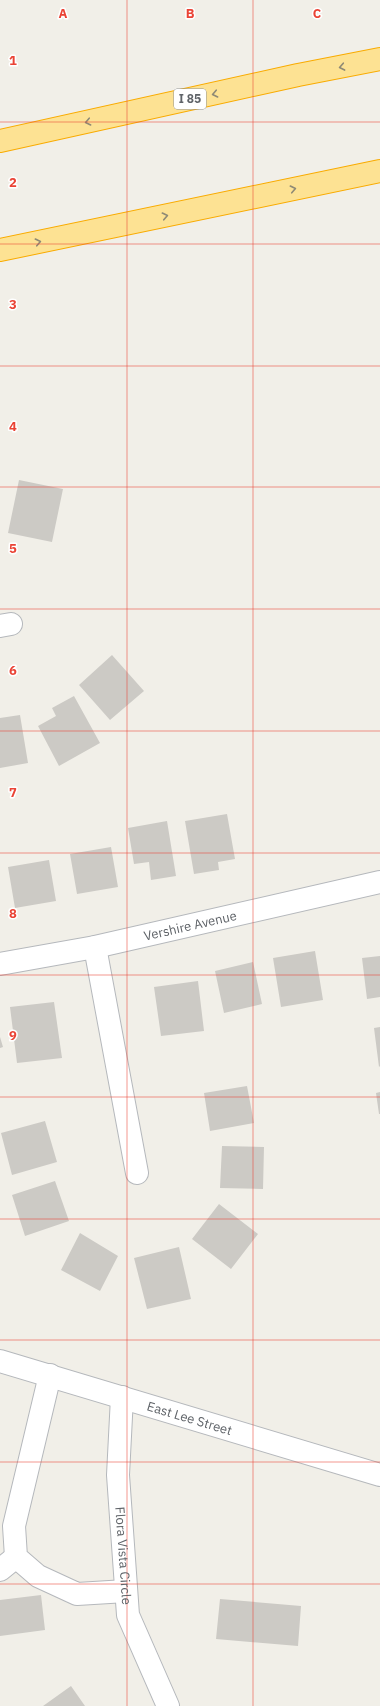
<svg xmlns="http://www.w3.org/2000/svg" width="380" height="1706" viewBox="0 0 380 1706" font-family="'IBM Plex Sans',sans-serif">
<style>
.building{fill:#cccac5}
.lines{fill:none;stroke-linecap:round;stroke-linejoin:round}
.minor-casing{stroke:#b5b8bc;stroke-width:24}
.highway-casing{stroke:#f9ab00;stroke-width:24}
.minor{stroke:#fff;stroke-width:22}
.highway{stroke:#fde293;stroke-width:22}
.oneway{stroke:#8e8975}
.grid{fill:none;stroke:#ea4335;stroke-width:1;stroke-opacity:0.55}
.labels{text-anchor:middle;stroke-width:3;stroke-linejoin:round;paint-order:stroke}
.shield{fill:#fff;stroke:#8f9295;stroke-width:1}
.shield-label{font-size:12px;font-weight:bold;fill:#5f6368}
.street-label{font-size:13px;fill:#5f6368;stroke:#fff}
.grid-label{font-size:13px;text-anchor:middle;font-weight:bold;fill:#ea4335;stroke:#fff;stroke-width:3;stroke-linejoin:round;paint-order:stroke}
</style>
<rect width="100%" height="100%" fill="#f1efe8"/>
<path class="building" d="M19 480 63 489 52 542 8 533Z
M112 655 144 691 110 720 79 685Z
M74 696 100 743 59 766 38 726 56 716 52 708Z
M20 715 28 763 0 768V718Z
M227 814 235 859 218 862 219 870 194 874 185 821Z
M167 821 176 876 151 880 149 862 134 864 128 828Z
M111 847 118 887 77 894 70 854Z
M49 860 56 901 15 908 8 867Z
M315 951 323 1000 281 1007 273 958Z
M380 956V997L367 999 362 958Z
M253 962 262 1004 224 1013 215 971Z
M198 981 204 1031 161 1036 154 987Z
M54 1002 62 1058 17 1063 10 1007Z
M380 1027V1066L379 1067 374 1028Z
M0 1037 3 1047 0 1048Z
M247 1086 254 1123 210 1131 204 1093Z
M380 1092V1114H379L376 1093Z
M45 1121 57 1162 12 1175 1 1133Z
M222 1146 264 1147 263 1189 220 1188Z
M55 1181 69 1221 25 1236 12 1195Z
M219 1204 258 1234 231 1269 192 1239Z
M80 1233 118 1256 100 1291 61 1270Z
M179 1247 191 1299 147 1309 134 1258Z
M41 1595 45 1630 0 1636V1600Z
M220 1599 301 1606 298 1646 216 1639Z
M71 1686 85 1706H43Z"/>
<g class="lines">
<defs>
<g id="minor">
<path d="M0 626 11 624"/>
<path d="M95 947 137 1173"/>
<path id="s1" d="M0 964 95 947 380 882"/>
<path id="s2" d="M0 1361 380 1475"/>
<path d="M50 1375 14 1526 16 1557 38 1576 77 1594 126 1591"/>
<path id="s3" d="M122 1397 118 1475 128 1615 168 1706"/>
<path d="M0 1570 16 1557"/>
</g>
<path id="highway" d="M0 141 298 75 380 59
M0 250 380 171"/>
</defs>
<use href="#minor" class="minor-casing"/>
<use href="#highway" class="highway-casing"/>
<use href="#minor" class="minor"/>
<use href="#highway" class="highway"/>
</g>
<defs><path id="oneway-chevron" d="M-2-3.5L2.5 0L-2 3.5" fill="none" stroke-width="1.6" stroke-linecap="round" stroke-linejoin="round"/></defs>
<g class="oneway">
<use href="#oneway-chevron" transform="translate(342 67) rotate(169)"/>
<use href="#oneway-chevron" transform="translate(215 94) rotate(168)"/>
<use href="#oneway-chevron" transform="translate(88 122) rotate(168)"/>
<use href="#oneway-chevron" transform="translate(293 189) rotate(-12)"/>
<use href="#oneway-chevron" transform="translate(165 216) rotate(-12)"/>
<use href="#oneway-chevron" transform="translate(38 242) rotate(-12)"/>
</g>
<path class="grid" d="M127 0V1706M253 0V1706M0 122H380M0 244H380M0 366H380M0 487H380M0 609H380M0 731H380M0 853H380M0 975H380M0 1097H380M0 1219H380M0 1340H380M0 1462H380M0 1584H380"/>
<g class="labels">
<rect class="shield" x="174" y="89" width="32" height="20" rx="3"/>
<g class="shield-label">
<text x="190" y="103">I 85</text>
</g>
<g class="street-label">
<text dy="5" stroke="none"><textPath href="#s1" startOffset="194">Vershire Avenue</textPath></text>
<text dy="5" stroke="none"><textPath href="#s2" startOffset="198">East Lee Street</textPath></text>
<text dy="5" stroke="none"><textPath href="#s3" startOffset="159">Flora Vista Circle</textPath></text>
</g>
</g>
<g class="grid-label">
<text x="63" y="18">A</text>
<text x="190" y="18">B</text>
<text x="317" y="18">C</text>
<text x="13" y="65">1</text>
<text x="13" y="187">2</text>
<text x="13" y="309">3</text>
<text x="13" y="431">4</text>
<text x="13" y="553">5</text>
<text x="13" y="675">6</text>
<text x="13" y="797">7</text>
<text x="13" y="918">8</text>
<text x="13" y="1040">9</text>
</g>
</svg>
